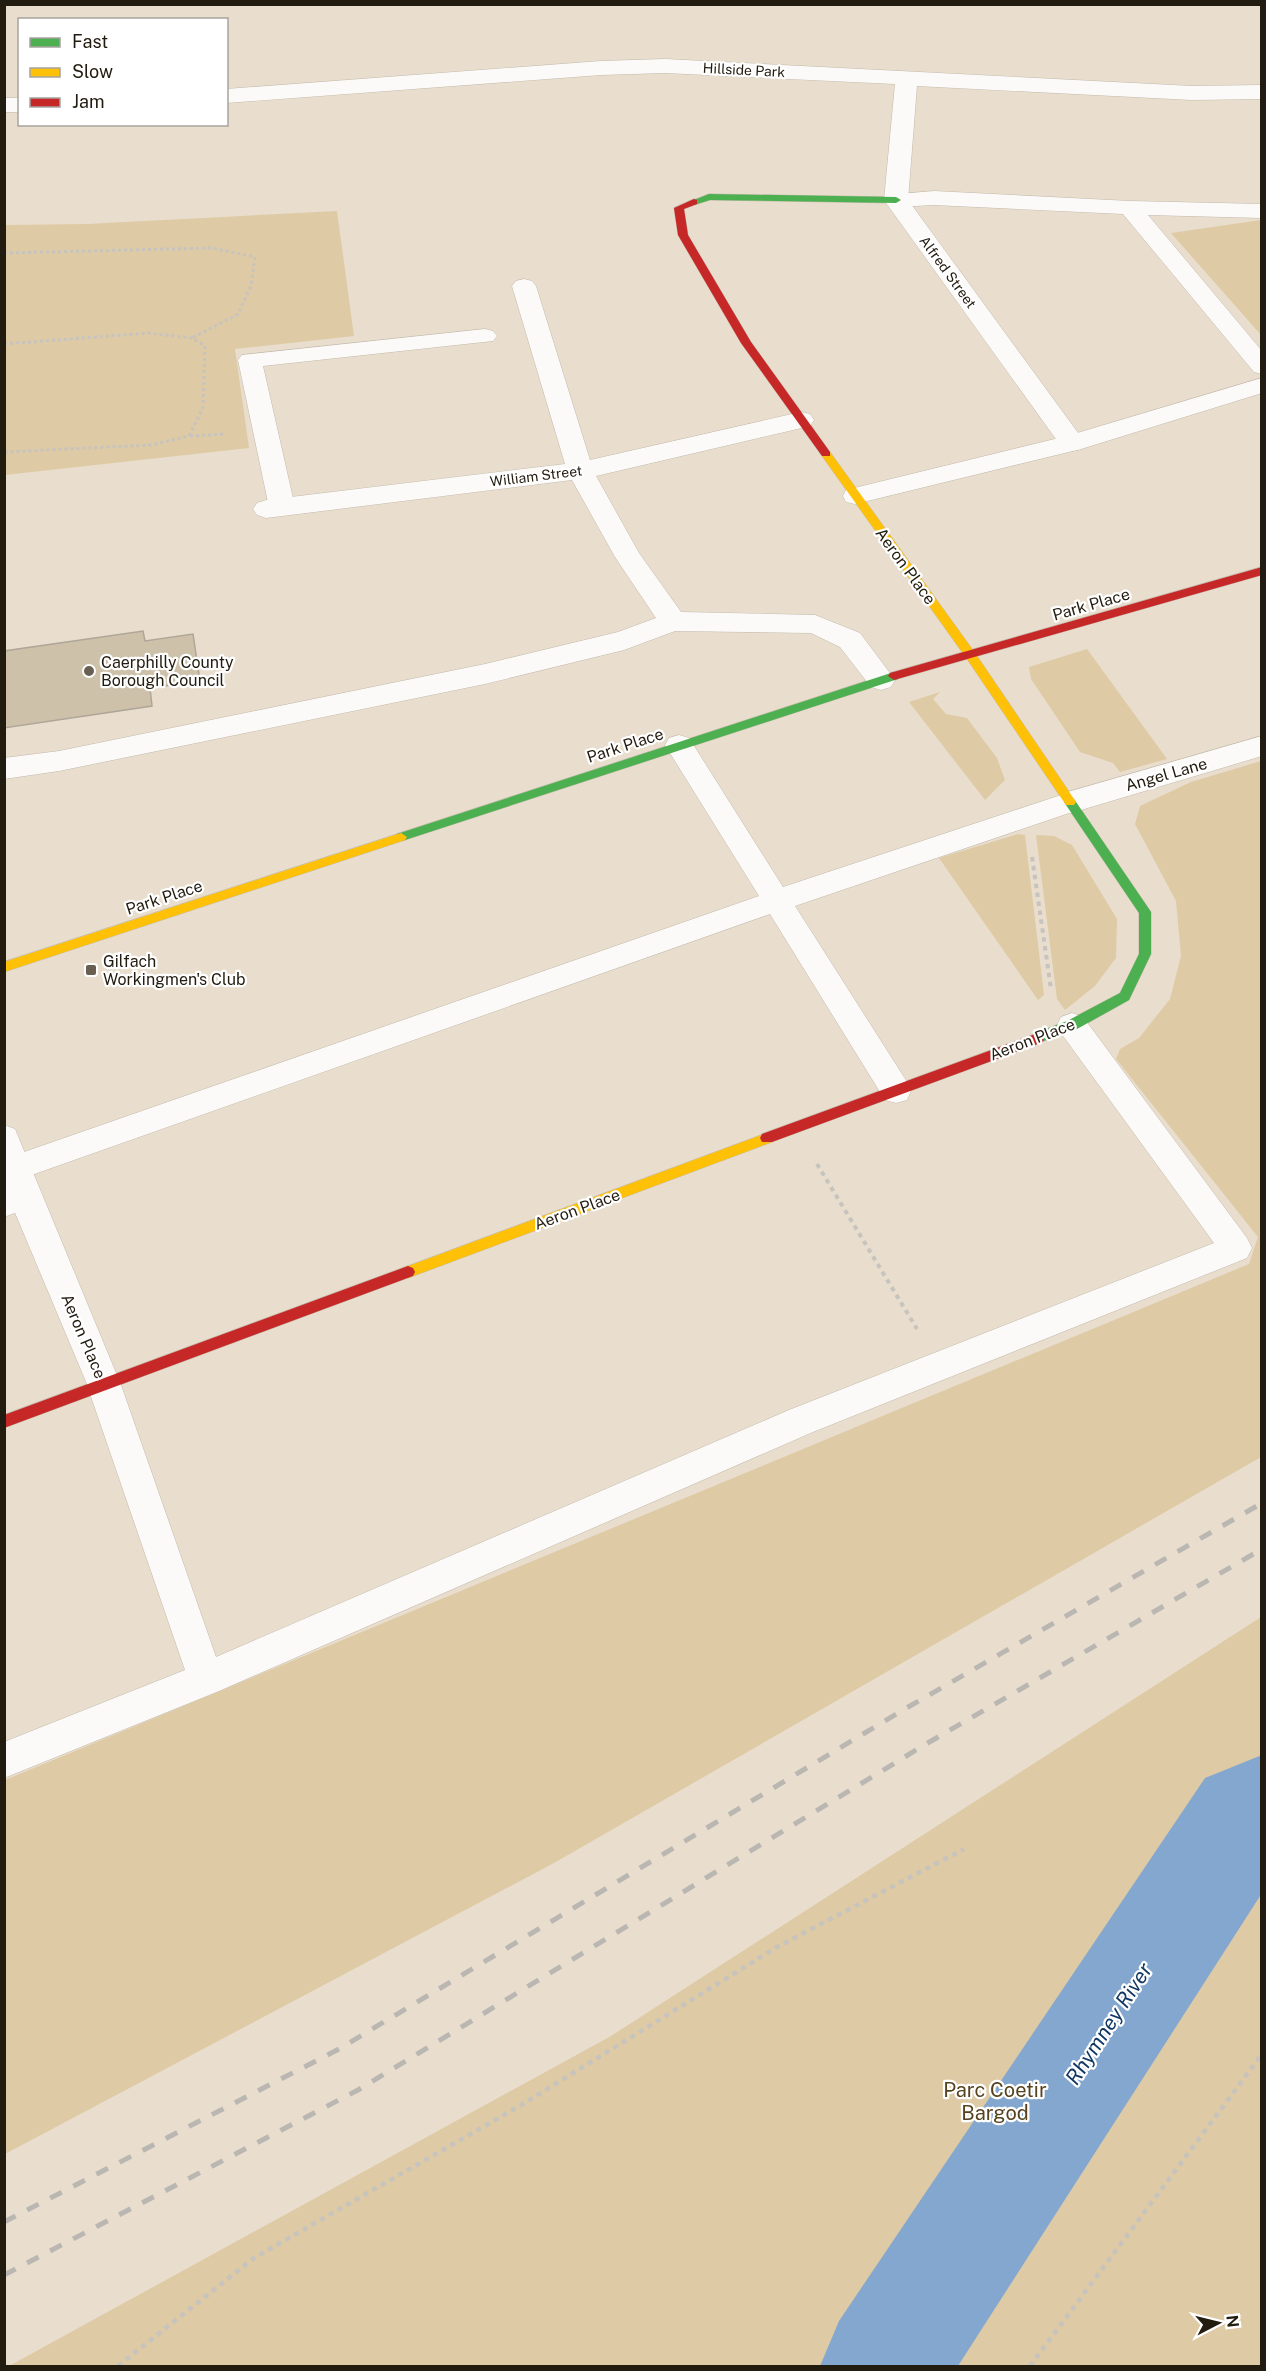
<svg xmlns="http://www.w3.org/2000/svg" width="1266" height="2371" viewBox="0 0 1266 2371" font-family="'Public Sans',sans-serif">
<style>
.green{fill:#decaa5}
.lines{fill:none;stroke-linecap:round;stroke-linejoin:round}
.river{fill:#84a7d0;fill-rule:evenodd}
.building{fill:#cec1a9;stroke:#afa699;stroke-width:1.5}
.lane-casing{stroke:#c2baac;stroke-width:1}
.street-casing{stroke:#c2baac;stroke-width:1}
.fast-casing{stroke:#c2baac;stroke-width:1}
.slow-casing{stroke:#c2baac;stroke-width:1}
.jam-casing{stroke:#c2baac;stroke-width:1}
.path-far2{stroke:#c7c3bd;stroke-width:3;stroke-dasharray:3 3;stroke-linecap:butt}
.path-far1{stroke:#c7c3bd;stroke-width:4;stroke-dasharray:4.5 4.5;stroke-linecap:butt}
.path{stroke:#c7c3bd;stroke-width:4.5;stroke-dasharray:5 5;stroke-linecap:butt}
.lane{fill:#fcfaf8;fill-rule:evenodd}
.street{fill:#fcfaf8;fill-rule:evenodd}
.fast{fill:#4caf50;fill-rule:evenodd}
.slow{fill:#ffc107;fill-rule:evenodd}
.jam{fill:#c62828;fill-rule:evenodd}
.rail{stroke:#bab7b3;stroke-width:5;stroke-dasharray:13 13;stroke-linecap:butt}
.poi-dot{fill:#685f52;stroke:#fff;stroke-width:2}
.labels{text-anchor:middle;stroke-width:4.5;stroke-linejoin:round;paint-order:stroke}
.far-street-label{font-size:14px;fill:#221b0f;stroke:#fff}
.street-label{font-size:16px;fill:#221b0f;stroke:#fff}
.poi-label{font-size:16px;fill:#221b0f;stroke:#fff;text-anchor:start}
.near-park-label{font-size:20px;fill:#55421e;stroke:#fff}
.near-water-label{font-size:21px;font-style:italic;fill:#113863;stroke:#fff}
</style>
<rect width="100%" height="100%" fill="#e9decd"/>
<path class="green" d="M337 211 354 336 235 349 249 448 5 475V225L87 224Z
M1261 220H1262L1261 335 1171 233Z
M1087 649 1167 759 1120 772 1113 763 1080 752 1031 679 1029 667Z
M940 692 933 699 946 714 967 718 997 758 1005 780 985 800 909 702Z
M1261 761V1457L554 1863 5 2154V1780L1249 1264 1258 1237 1116 1059 1120 1049 1139 1038 1170 999 1181 956 1176 901 1135 824 1140 806 1191 782Z
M1018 834 1025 835 1044 995 1038 1000 939 858Z
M1036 835 1054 836 1072 845 1117 919 1116 958 1095 986 1065 1010 1057 999Z
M1261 1617V2366H9L611 2036Z"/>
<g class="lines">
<path class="river" d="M1262 1755V1893L958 2366H820L839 2321 1205 1778Z"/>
</g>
<path class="building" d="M143 631 145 641 193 634 200 681 150 688 152 706 4 728V651Z"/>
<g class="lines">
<defs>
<path id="lane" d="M934 191 1130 201 1262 204V218L1148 215 1262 351V374L1254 372 1123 214 934 205 896 207 888 205 885 200 888 195Z
M485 329 493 331 497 336 493 341 263 366 295 507 291 513 282 515 273 513 269 507 238 360 242 355Z
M1262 378V393L1081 449 855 504 846 502 843 496 846 490 1067 436Z
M679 735 689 738 783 887 1061 795 1071 792 1081 795 1085 802 1081 809 795 906 907 1082 911 1091 907 1100 896 1103 885 1100 770 914 26 1177 15 1181 4 1177V1159L759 896 665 745 669 738Z
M1072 1013 1083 1017 1247 1238 1252 1248 1247 1258 813 1432 219 1691 4 1778V1742L185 1670 87 1385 92 1375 104 1370 116 1375 121 1385 216 1657 789 1410 1214 1243 1061 1033 1057 1025 1061 1017Z
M25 1183 36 1187 41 1196 36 1205 4 1217V1190Z"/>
<path id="street" d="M665 59 1192 86 1262 85V99L1192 100 917 86 908 200 1081 437 1085 443 1081 449 1072 451 1063 449 884 200 895 84 665 73 601 75 226 103V89L601 61Z
M4 98H20V112H4Z
M524 279 532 281 536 286 590 460 801 412 810 414 814 420 810 426 596 476 639 553 681 612 815 615 860 633 895 680 891 687 881 690 871 687 840 647 811 633 675 631 624 650 485 684 59 771 4 779V758L59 751 485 664 618 632 656 618 615 557 572 480 266 518 257 515 253 509 257 503 266 500 565 464 512 286 516 281Z
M1262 736V756L1071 813 1061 810 1056 802 1061 794Z
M4 1125 15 1129 121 1385 116 1396 104 1400 92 1396 8 1196 4 1185Z"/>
<path id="fast" d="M709 194 896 197 901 200 896 203 710 200 694 205 689 202Z
M894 672 898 673V679L405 840 401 841 395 837 397 834Z
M1070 798 1074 799 1151 912V954L1129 1000 1077 1029 1038 1043 1032 1038 1033 1034 1067 1021 1120 993 1139 954V913L1066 805 1064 802Z"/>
<path id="slow" d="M826 451 830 452 975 653 1074 799 1076 802 1074 805H1066L967 659 822 456V452Z
M401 833 407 837 405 840 4 972V962Z
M767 1133 772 1134 774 1138 772 1142 408 1278 403 1276 401 1272 403 1268Z"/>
<path id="jam" d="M694 199 697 200V204L684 209 688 235 751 342 830 452V456H822L741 343 678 235 674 208Z
M1262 567V575L894 680 888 676 890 673Z
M1038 1033 1044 1038 1043 1042 772 1142H762L760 1138 762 1134Z
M408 1266 413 1268 415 1272 413 1276 4 1428V1415Z"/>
</defs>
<use href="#lane" class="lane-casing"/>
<use href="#street" class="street-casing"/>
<use href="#fast" class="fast-casing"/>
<use href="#slow" class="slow-casing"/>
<use href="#jam" class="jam-casing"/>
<path class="path-far2" d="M4 253 212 248 255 257 251 286 238 314 192 338
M4 344 148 333 192 338 205 346 203 408 189 436 151 445 4 452
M190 436 224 434"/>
<path class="path-far1" d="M1032 857 1051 989
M817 1164 917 1329"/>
<path class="path" d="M118 2366 254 2258 523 2104 777 1947 964 1849
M1030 2366 1262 2054"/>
<use href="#lane" class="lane"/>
<use href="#street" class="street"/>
<use href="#fast" class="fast"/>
<use href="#slow" class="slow"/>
<use href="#jam" class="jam"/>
<path class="rail" d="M4 2222 339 2049 903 1710 1262 1503
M4 2275 358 2090 926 1744 1262 1549"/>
</g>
<g class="poi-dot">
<circle cx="89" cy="671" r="6"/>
<rect x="85" y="964" width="12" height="12" rx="3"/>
</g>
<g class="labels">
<g class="far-street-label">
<text transform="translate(744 70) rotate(3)" y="5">Hillside Park</text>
<text transform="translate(948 272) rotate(54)" y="5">Alfred Street</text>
<text transform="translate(536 476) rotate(-7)" y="5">William Street</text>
</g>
<g class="street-label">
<text transform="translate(906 566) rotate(54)" y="6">Aeron Place</text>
<text transform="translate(1091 604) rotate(-16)" y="6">Park Place</text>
<text transform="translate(625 745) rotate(-18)" y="6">Park Place</text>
<text transform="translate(1166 774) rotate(-16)" y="6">Angel Lane</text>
<text transform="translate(164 897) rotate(-18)" y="6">Park Place</text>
<text transform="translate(1032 1039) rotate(-21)" y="6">Aeron Place</text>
<text transform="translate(577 1209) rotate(-20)" y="6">Aeron Place</text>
<text transform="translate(84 1336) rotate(67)" y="6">Aeron Place</text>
</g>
<g class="poi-label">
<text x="101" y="668">Caerphilly County<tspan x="101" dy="18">Borough Council</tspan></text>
<text x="103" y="967">Gilfach<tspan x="103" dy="18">Workingmen's Club</tspan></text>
</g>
<g class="near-park-label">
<text x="995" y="2097">Parc Coetir<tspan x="995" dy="23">Bargod</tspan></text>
</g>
<g class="near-water-label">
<text transform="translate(1109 2024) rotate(-57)" y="7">Rhymney River</text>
</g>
</g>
<rect width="1266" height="2371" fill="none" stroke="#221b0f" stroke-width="12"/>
<rect x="18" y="18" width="210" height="108" fill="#ffffff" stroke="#a7a49f" stroke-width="1.5"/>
<rect x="30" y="38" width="30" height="9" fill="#4caf50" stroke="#a7a49f" stroke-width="1.5"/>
<text x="72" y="48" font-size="18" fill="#221b0f">Fast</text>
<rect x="30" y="68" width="30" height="9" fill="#ffc107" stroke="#a7a49f" stroke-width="1.5"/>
<text x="72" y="78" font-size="18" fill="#221b0f">Slow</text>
<rect x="30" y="98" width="30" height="9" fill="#c62828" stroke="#a7a49f" stroke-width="1.5"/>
<text x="72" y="108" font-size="18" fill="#221b0f">Jam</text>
<g transform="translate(1218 2323) rotate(83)" stroke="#ffffff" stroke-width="4.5" paint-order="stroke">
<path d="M0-4.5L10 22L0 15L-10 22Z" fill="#221b0f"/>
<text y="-9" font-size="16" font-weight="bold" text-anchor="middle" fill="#221b0f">N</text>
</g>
</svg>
